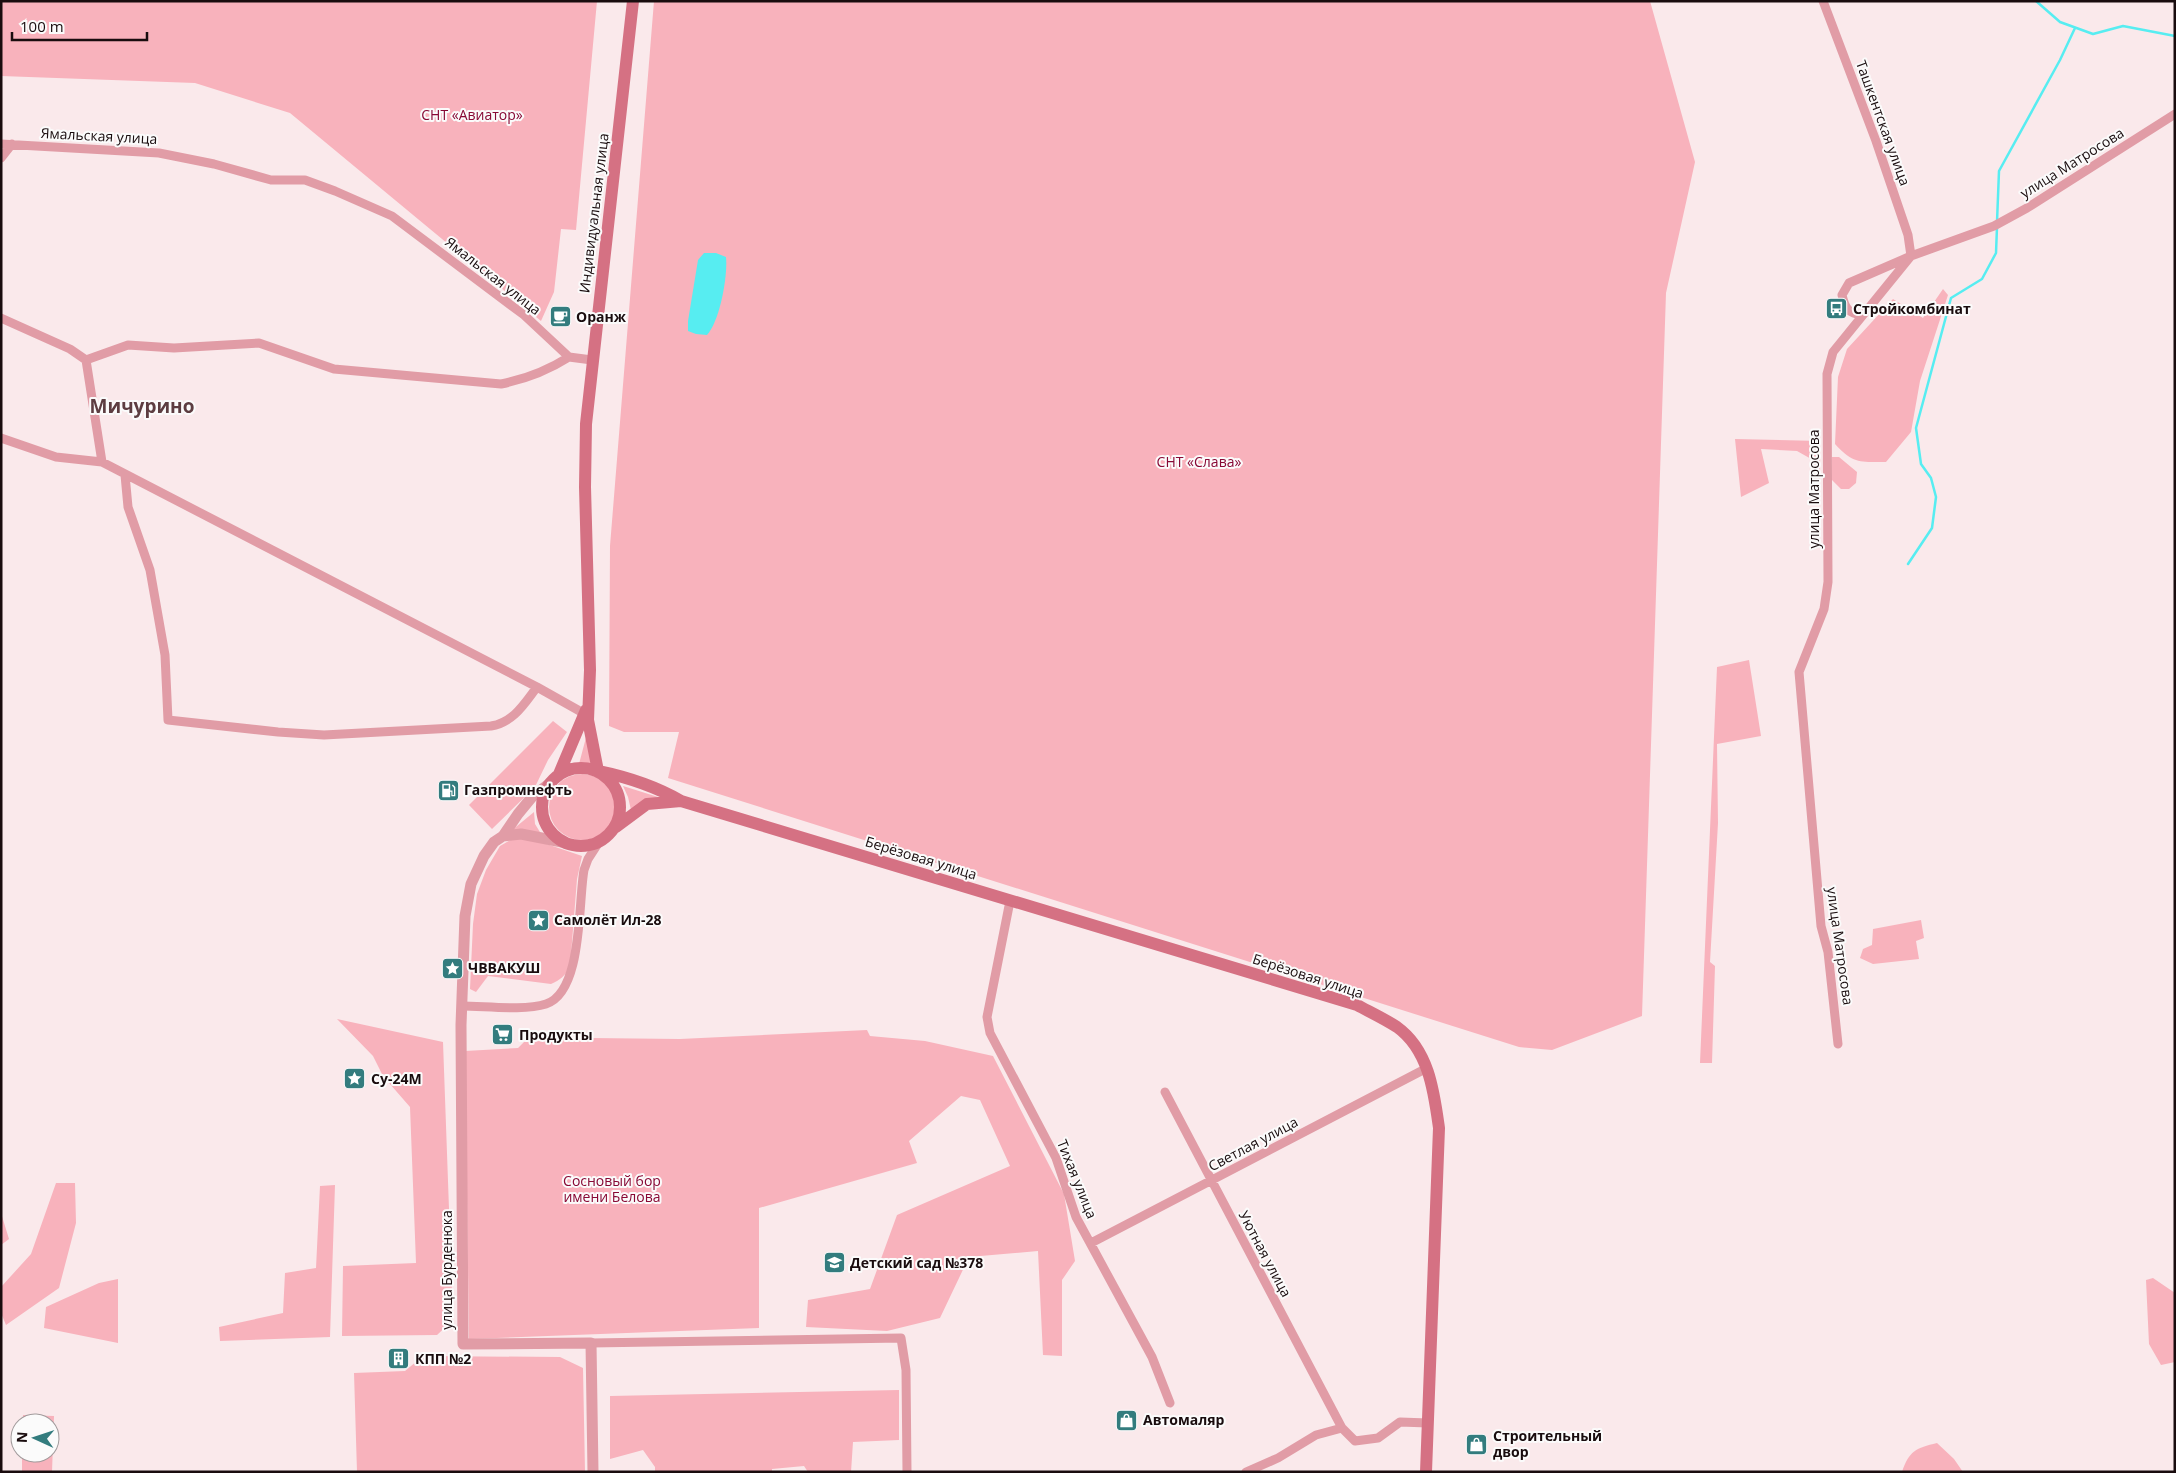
<svg xmlns="http://www.w3.org/2000/svg" width="2176" height="1473" viewBox="0 0 2176 1473" font-family="'Open Sans',sans-serif">
<style>
.green{fill:#f8b2bc}
.water{fill:#57edf1}
.lines{fill:none;stroke-linecap:round;stroke-linejoin:round}
.stream{stroke:#57edf1;stroke-width:2.5}
.minor{stroke:#e19ca6;stroke-width:9}
.tertiary{stroke:#e19ca6;stroke-width:11}
.secondary{stroke:#d57183;stroke-width:12}
.labels{text-anchor:middle;stroke-width:4;stroke-linejoin:round;paint-order:stroke}
.park-label{font-size:14px;fill:#880935;stroke:#fbfbfb}
.street-label{font-size:14px;fill:#190c0e;stroke:#fbfbfb}
.poi-label{font-size:14px;font-weight:bold;fill:#190c0e;stroke:#fbfbfb;text-anchor:start}
.district-label{font-size:19px;font-weight:bold;fill:#5d3d41;stroke:#fbfbfb}
</style>
<rect width="100%" height="100%" fill="#fae9eb"/>
<path class="green" d="M1 1H597L576 230 561 229 554 292 541 321 290 113 195 83 1 76Z
M654 1H1650L1695 162 1666 293 1642 1016 1552 1050 1519 1047 668 778 679 732H624L609 726 610 546Z
M1943 289 1948 295 1920 381 1911 432 1886 462C1860 462 1853 464 1835 444L1838 377 1847 349 1893 299 1923 318Z
M1735 439 1820 441V487L1812 486 1813 460 1797 451 1761 449 1769 483 1741 497Z
M1832 457H1839L1857 472 1856 483 1849 489H1841L1832 480Z
M1749 660 1761 736 1717 744 1718 823 1710 962 1715 966 1712 1063H1700L1717 667Z
M553 721 567 732 548 760 535 787 492 829 469 805Z
M588 730 594 764H579Z
M549 807a33 33 0 1 1 66 0a33 33 0 1 1-66 0Z
M623 786 658 797 631 810 628 797Z
M534 812 535 824 543 837 511 831Z
M514 838 535 840 582 856 577 879 570 967C565 976 560 980 551 984L488 976 476 992 470 989 473 924 477 894 486 870 500 846Z
M1921 920 1924 938 1916 941 1919 959 1873 964 1860 958 1863 949 1872 945 1873 929Z
M337 1019 443 1042 453 1320 437 1335 342 1336 343 1266 416 1263 410 1107 383 1076 373 1056Z
M867 1030 870 1036 925 1041 993 1056 1064 1194 1075 1261 1062 1280V1356L1043 1355 1038 1251 969 1257 940 1318 887 1331 806 1327 808 1300 870 1289 897 1215 1010 1166 980 1100 961 1096 909 1141 917 1163 759 1208V1328L469 1339 465 1051 518 1048 524 1042 591 1038 680 1039Z
M56 1183H75L76 1223 59 1288 6 1325 1 1313V1287L31 1254Z
M335 1185 330 1337 220 1341 219 1327 283 1313 285 1273 316 1268 320 1186Z
M1 1213 9 1239 1 1245Z
M2153 1278 2175 1293V1362L2161 1365 2149 1344 2146 1280Z
M118 1279V1343L44 1328 46 1307 99 1283Z
M423 1356 560 1357 583 1368 585 1472H357L354 1373 405 1371Z
M899 1390V1440L853 1442 851 1472H808L804 1466 772 1469V1472H655V1467L643 1450 610 1459V1396Z
M23 1415 54 1416 52 1472H22V1453H50V1423H23Z
M1937 1443 1954 1459 1963 1472H1902C1909 1451 1916 1448 1937 1443Z"/>
<path class="water" d="M704 253H716L726 257C728 275 720 321 707 335L696 334 688 331V321L698 260Z"/>
<g class="lines">
<path class="stream" d="M2036 1 2060 22 2093 34 2123 26 2175 36
M1997 222 1999 171 2060 60 2075 28
M1908 564 1932 528 1936 497 1931 478 1921 464 1916 428 1951 298 1982 279 1996 253 1997 227"/>
<path class="minor" d="M1823 1 1876 141 1908 235 1911 256 1849 283 1842 295C1845 308 1848 313 1861 315
M1 144 159 153 214 164 271 180H305L335 191 392 216 524 315 569 357C547 371 526 379 501 384L334 369 259 343 174 348 128 345 86 360 70 349 1 318
M1 158 12 144
M569 357 592 360
M86 360 102 462
M1 438 56 457 102 462 537 687 585 714
M125 475 128 507 150 570 165 655 168 720 278 732 324 735 491 726C514 722 524 704 537 687
M1010 901 987 1017 990 1033 1056 1158 1076 1217 1152 1357 1170 1403
M462 1006C485 1006 524 1011 546 1004 583 992 578 903 584 870L588 859 599 842
M1838 1044 1828 952 1821 926 1799 672 1824 609 1828 582 1827 374 1833 352 1911 256 1994 226 2027 208 2175 114
M1165 1092 1342 1428
M1091 1243 1427 1068
M591 1343 901 1338 906 1370 907 1472
M1246 1472 1278 1458 1316 1435 1342 1428 1355 1441 1378 1438 1400 1422 1428 1423"/>
<path class="tertiary" d="M550 783 532 797 518 814 503 836 494 842 484 856 471 884 465 916 461 1025 463 1344 591 1343 593 1472
M503 836 521 834 562 842"/>
<path class="secondary" d="M542 807a39 39 0 1 1 78 0a39 39 0 1 1-78 0Z
M598 771C627 777 655 786 681 801L1357 1005C1370 1012 1385 1019 1397 1027 1429 1050 1434 1092 1439 1128L1426 1472
M598 771 588 720 590 670 585 487 586 424 633 1
M559 774 586 710
M616 827 647 804 681 801"/>
</g>
<defs>
<symbol id="bus-square" viewBox="-11 -11 22 22"><rect x="-9" y="-9" width="18" height="18" rx="4" fill="#337c7e" stroke="#fbfbfb"/><path d="M-5-6H5V4H4V6H2V4H-2V6H-4V4H-5ZM-3.5-4V0h7V-4ZM-3.5 1.2v1.5H-2V1.2ZM2 1.2v1.5H3.5V1.2Z" fill="#fff"/></symbol>
<symbol id="cafe-square" viewBox="-11 -11 22 22"><rect x="-9" y="-9" width="18" height="18" rx="4" fill="#337c7e" stroke="#fbfbfb"/><path d="M-5.5-4.5H6V0H3Q3 3.5 0 3.5H-2.5Q-5.5 3.5-5.5 0ZM3-3.2v2h1.7v-2ZM-6 4.5H4V6H-6Z" fill="#fff"/></symbol>
<symbol id="fuel-square" viewBox="-11 -11 22 22"><rect x="-9" y="-9" width="18" height="18" rx="4" fill="#337c7e" stroke="#fbfbfb"/><path d="M-5.5-6h7V0h2V4h1.3V-2.5L3-4.5l.8-.8L6-3V5H2.5V1h-1V6h-7ZM-4.2-4.7v3.2H.2V-4.7Z" fill="#fff"/></symbol>
<symbol id="sight-square" viewBox="-11 -11 22 22"><rect x="-9" y="-9" width="18" height="18" rx="4" fill="#337c7e" stroke="#fbfbfb"/><path d="M0-6L1.8-2.2L6-1.7L2.9 1.2L3.7 5.4L0 3.3L-3.7 5.4L-2.9 1.2L-6-1.7L-1.8-2.2Z" fill="#fff"/></symbol>
<symbol id="supermarket-square" viewBox="-11 -11 22 22"><rect x="-9" y="-9" width="18" height="18" rx="4" fill="#337c7e" stroke="#fbfbfb"/><path d="M-6-5.5h2.5l.6 2H6L4.5 2H-2.5L-4.4-4H-6ZM-1.5 3.2a1.3 1.3 0 1 0 .1 0ZM3 3.2a1.3 1.3 0 1 0 .1 0Z" fill="#fff"/></symbol>
<symbol id="school-square" viewBox="-11 -11 22 22"><rect x="-9" y="-9" width="18" height="18" rx="4" fill="#337c7e" stroke="#fbfbfb"/><path d="M0-5L7-2L0 1L-7-2ZM-4 1L0 2.5L4 1V4Q0 6-4 4Z" fill="#fff"/></symbol>
<symbol id="building-square" viewBox="-11 -11 22 22"><rect x="-9" y="-9" width="18" height="18" rx="4" fill="#337c7e" stroke="#fbfbfb"/><path d="M-4-6H4V6H1V3H-1V6H-4ZM-2.5-4.3h1.7v1.8h-1.7ZM.8-4.3h1.7v1.8H.8ZM-2.5-1h1.7V.8h-1.7ZM.8-1h1.7V.8H.8Z" fill="#fff"/></symbol>
<symbol id="shop-square" viewBox="-11 -11 22 22"><rect x="-9" y="-9" width="18" height="18" rx="4" fill="#337c7e" stroke="#fbfbfb"/><path d="M-5-2.5h2.3a2.7 3.5 0 0 1 5.4 0H5L5.5 6h-11ZM-1.5-2.5h3a1.5 2.3 0 0 0-3 0Z" fill="#fff"/></symbol>
</defs>
<g fill-rule="evenodd">
<use href="#bus-square" x="1824" y="296" width="25" height="25"/>
<use href="#cafe-square" x="548" y="304" width="25" height="25"/>
<use href="#fuel-square" x="436" y="778" width="25" height="25"/>
<use href="#sight-square" x="526" y="908" width="25" height="25"/>
<use href="#sight-square" x="440" y="956" width="25" height="25"/>
<use href="#supermarket-square" x="490" y="1022" width="25" height="25"/>
<use href="#sight-square" x="342" y="1066" width="25" height="25"/>
<use href="#school-square" x="822" y="1250" width="25" height="25"/>
<use href="#building-square" x="386" y="1346" width="25" height="25"/>
<use href="#shop-square" x="1114" y="1408" width="25" height="25"/>
<use href="#shop-square" x="1464" y="1432" width="25" height="25"/>
</g>
<g class="labels">
<g class="park-label">
<text x="472" y="120">СНТ «Авиатор»</text>
<text x="1199" y="467">СНТ «Слава»</text>
<text x="612" y="1186">Сосновый бор<tspan x="612" dy="16">имени Белова</tspan></text>
</g>
<g class="street-label">
<text transform="translate(1883 123) rotate(70)" y="5">Ташкентская улица</text>
<text transform="translate(99 136) rotate(3)" y="5">Ямальская улица</text>
<text transform="translate(2072 163) rotate(-32)" y="5">улица Матросова</text>
<text transform="translate(594 213) rotate(-83)" y="5">Индивидуальная улица</text>
<text transform="translate(493 276) rotate(38)" y="5">Ямальская улица</text>
<text transform="translate(1814 489) rotate(-90)" y="5">улица Матросова</text>
<text transform="translate(921 858) rotate(17)" y="5">Берёзовая улица</text>
<text transform="translate(1840 946) rotate(82)" y="5">улица Матросова</text>
<text transform="translate(1308 976) rotate(18)" y="5">Берёзовая улица</text>
<text transform="translate(1253 1144) rotate(-28)" y="5">Светлая улица</text>
<text transform="translate(1077 1179) rotate(68)" y="5">Тихая улица</text>
<text transform="translate(1265 1254) rotate(62)" y="5">Уютная улица</text>
<text transform="translate(447 1270) rotate(-90)" y="5">улица Бурденюка</text>
</g>
<g class="poi-label">
<text x="1853" y="314">Стройкомбинат</text>
<text x="576" y="322">Оранж</text>
<text x="464" y="795">Газпромнефть</text>
<text x="554" y="925">Самолёт Ил-28</text>
<text x="468" y="973">ЧВВАКУШ</text>
<text x="519" y="1040">Продукты</text>
<text x="371" y="1084">Су-24М</text>
<text x="850" y="1268">Детский сад №378</text>
<text x="415" y="1364">КПП №2</text>
<text x="1143" y="1425">Автомаляр</text>
<text x="1493" y="1441">Строительный<tspan x="1493" dy="16">двор</tspan></text>
</g>
<g class="district-label">
<text x="142" y="413">Мичурино</text>
</g>
</g>
<rect width="2176" height="1473" fill="none" stroke="#190c0e" stroke-width="5"/>
<g transform="translate(35 1438) rotate(273)"><circle r="24" fill="#fbfbfb" stroke="#a19b9c"/>
<path d="M0-4L9 19L0 12L-9 19Z" fill="#337c7e"/>
<text y="-8" font-size="14" font-weight="bold" text-anchor="middle" fill="#190c0e">N</text>
</g>
<path d="M12 32v8h135v-8" fill="none" stroke="#190c0e" stroke-width="2.5"/>
<text x="20" y="32" font-size="15" fill="#190c0e" stroke="#fbfbfb" stroke-width="4" paint-order="stroke">100 m</text>
</svg>
